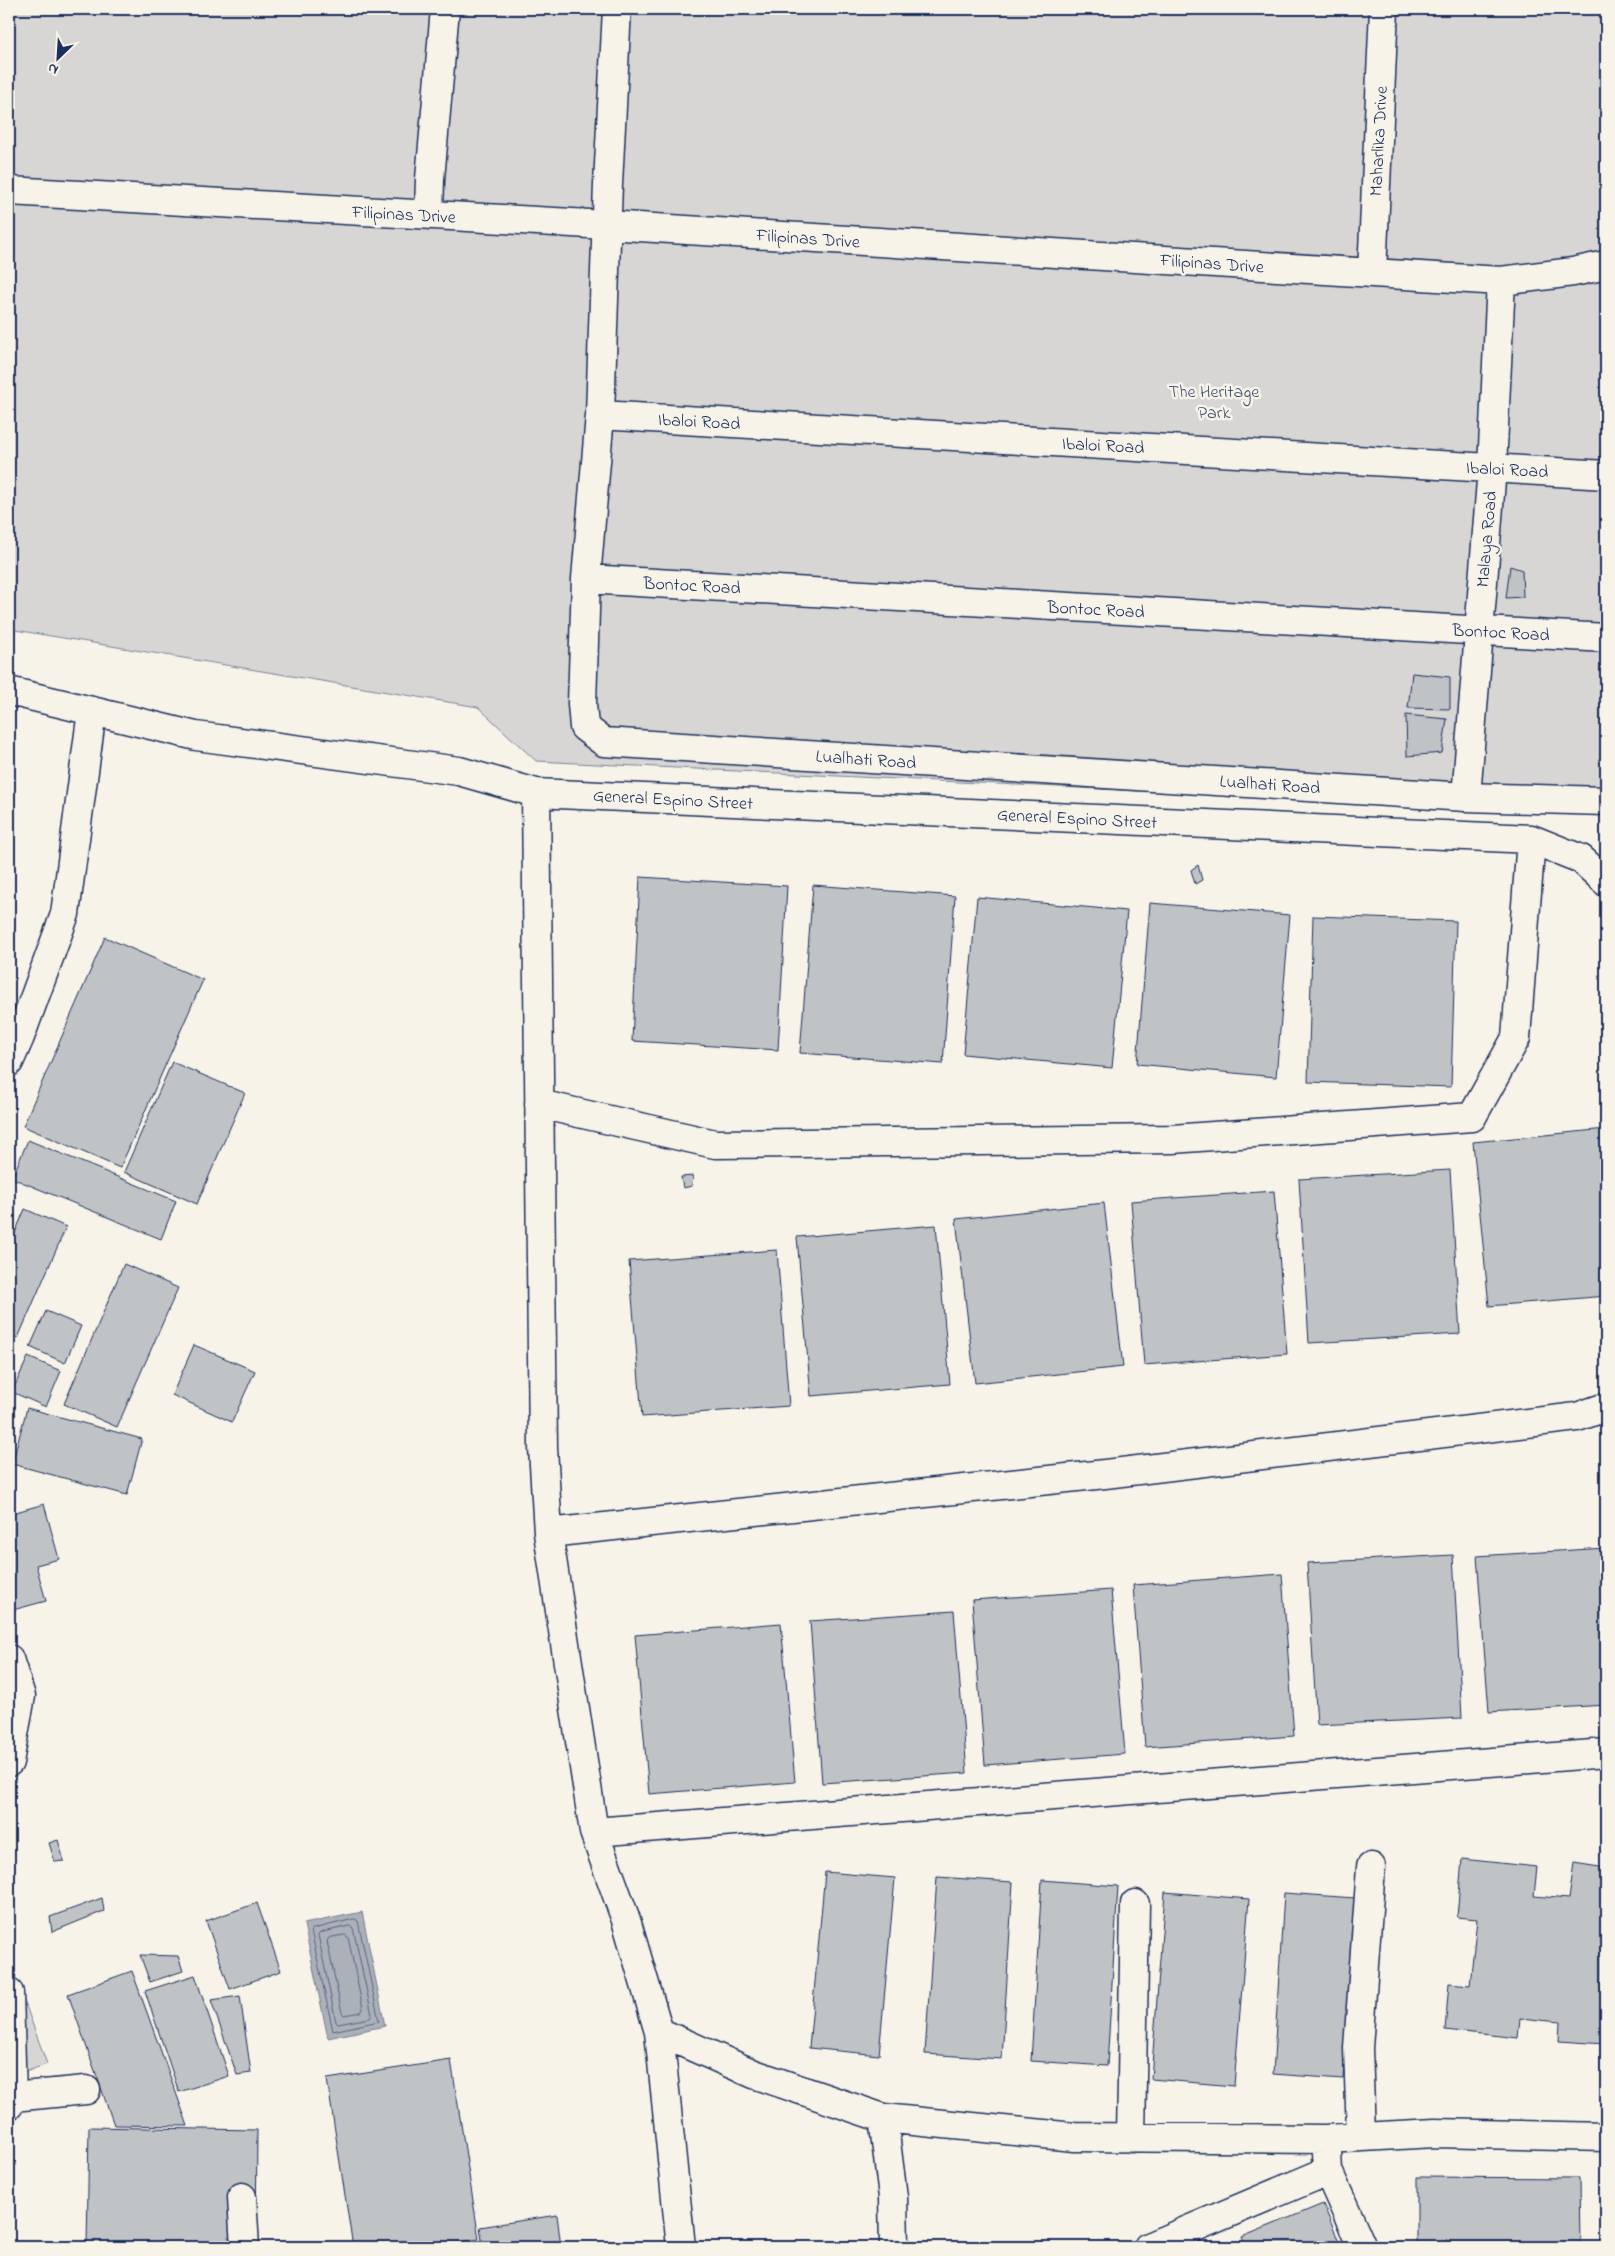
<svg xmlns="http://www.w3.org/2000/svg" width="1615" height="2256" viewBox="0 0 1615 2256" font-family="'Indie Flower',sans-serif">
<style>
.green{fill:#d7d6d4;stroke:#798299}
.water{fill:#acb0b9;stroke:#727c95}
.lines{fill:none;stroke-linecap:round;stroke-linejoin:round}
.shore{stroke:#556382;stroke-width:1}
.building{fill:#c0c3c5;stroke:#1b2f5e}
.minor-casing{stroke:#1b2f5e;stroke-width:31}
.minor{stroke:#f7f3e8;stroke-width:28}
.labels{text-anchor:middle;stroke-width:5;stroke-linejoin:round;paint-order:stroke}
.street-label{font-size:18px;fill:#1b2f5e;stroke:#f7f3e8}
.park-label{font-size:18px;fill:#415076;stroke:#f7f3e8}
</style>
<rect width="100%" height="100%" fill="#f7f3e8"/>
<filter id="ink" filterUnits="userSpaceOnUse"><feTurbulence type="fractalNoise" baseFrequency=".02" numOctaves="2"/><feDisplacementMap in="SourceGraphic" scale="10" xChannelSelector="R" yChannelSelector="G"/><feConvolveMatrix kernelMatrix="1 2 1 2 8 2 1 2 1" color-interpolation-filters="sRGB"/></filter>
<g filter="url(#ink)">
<path class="green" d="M9 9H1606V809H1500L536 761 478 707 9 629Z
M9 1959 47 2064 9 2078Z"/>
<path class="water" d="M362 1912 385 2026 328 2038 304 1924Z"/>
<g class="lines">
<path class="shore" d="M355 1919 358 1921 379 2021 333 2031 311 1930Z
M351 1926 353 1928 372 2015 370 2018 338 2024 336 2022 318 1935 320 1933Z
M345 1935 348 1937 363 2009 361 2012 344 2015 342 2013 327 1941 329 1938Z"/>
</g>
<path class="building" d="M1510 566 1522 570 1523 597 1506 598Z
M1412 673 1450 677V709L1408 708Z
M1406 715 1447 719 1442 753 1407 756Z
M1198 865 1202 880 1195 884 1191 870Z
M640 877 787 886 778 1050 632 1041Z
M813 885 955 896 943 1064 800 1053Z
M977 897 1127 911 1112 1068 963 1054Z
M1150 903 1290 915 1276 1077 1137 1064Z
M1313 916 1456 921 1451 1087 1308 1082Z
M105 937 203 980 120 1168 23 1126Z
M172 1062 245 1093 197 1204 124 1172Z
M1606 1129V1296L1489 1306 1473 1142Z
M28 1140 176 1201 161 1239 12 1178Z
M1450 1170 1460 1334 1309 1343 1299 1179Z
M693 1176 692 1186 683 1188 681 1177Z
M1274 1191 1287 1354 1144 1365 1131 1201Z
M1104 1203 1123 1367 975 1383 956 1219Z
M25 1209 66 1227 18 1338 9 1334V1247Z
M936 1225 950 1384 811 1396 797 1237Z
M777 1250 789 1406 642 1417 629 1261Z
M124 1264 178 1288 117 1427 64 1404Z
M46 1311 81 1326 65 1363 30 1347Z
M194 1345 255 1371 232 1422 172 1395Z
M28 1357 61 1371 46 1407 12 1392Z
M27 1408 142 1439 127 1495 12 1464Z
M44 1504 59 1559 36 1565 46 1601 9 1611V1514Z
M1606 1548V1705L1489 1712 1477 1556Z
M1453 1555 1462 1718 1317 1725 1307 1563Z
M1282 1574 1294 1736 1145 1747 1133 1585Z
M1111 1590 1125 1754 985 1765 972 1600Z
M954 1611 967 1773 822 1783 810 1621Z
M781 1623 795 1782 649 1794 635 1635Z
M58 1840 64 1861 55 1862 49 1843Z
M1462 1859 1537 1867 1534 1896 1569 1899 1574 1863 1606 1868V2044L1559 2041 1560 2022 1520 2018 1518 2038 1445 2030 1449 1983 1470 1985 1477 1919 1457 1917Z
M825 1872 895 1878 879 2055 809 2048Z
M937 1877 1013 1882 1002 2059 925 2054Z
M1042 1880 1118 1886 1107 2066 1031 2061Z
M1165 1892 1249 1899 1234 2086 1151 2079Z
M1284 1893 1355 1898 1343 2079 1273 2074Z
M102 1898 104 1911 52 1932 50 1917Z
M257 1903 281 1971 230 1989 206 1921Z
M140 1955 178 1956 183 1971 150 1982Z
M132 1971 188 2126 114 2125 68 1994Z
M195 1975 229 2076 179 2092 145 1991Z
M240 1996 251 2073 237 2075 211 2000Z
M451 2060 479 2239 425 2247H353L327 2079Z
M89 2127 257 2130 256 2247H87Z
M1417 2177 1579 2178 1580 2247H1417Z
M1323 2204 1341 2247H1246L1242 2237Z
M557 2215 561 2247H483L480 2227Z"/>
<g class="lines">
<defs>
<path id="minor" d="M617 9 608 184 600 415 586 579 582 704 584 727 604 742 1466 797 1606 801
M9 191 607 225 1501 281 1573 272 1606 265
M429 215 430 179 445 9
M1372 273 1384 9
M600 415 1606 475
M586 579 1606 638
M9 691 196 736 459 771 536 793 1531 839 1581 859 1606 882
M536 793 543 1448 548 1533 594 1832 626 1920 659 2032 754 2074 883 2118 1074 2137 1326 2139 1435 2133 1606 2137
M1466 797 1492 468 1501 281
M9 1062 20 1037 65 914 92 711
M539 1104 715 1144 1172 1139 1472 1117 1516 1038 1531 839
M548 1533 1105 1474 1577 1417 1606 1407
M9 1659 21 1696 9 1762
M594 1832 1606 1753
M9 1993 12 2097
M659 2032 681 2247
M9 2105 12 2097 86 2090
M883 2118 893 2197 894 2247
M1361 2136 1358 2048 1371 1867
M1131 2138 1135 1904
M1327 2153 1328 2171 1362 2247
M242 2197 245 2247
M1148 2247 1328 2171"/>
</defs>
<use href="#minor" class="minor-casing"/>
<use href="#minor" class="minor"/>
</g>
</g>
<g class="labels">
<g class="street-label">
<text transform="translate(1378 141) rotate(-87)" y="6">Maharlika Drive</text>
<text transform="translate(404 214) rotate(3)" y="6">Filipinas Drive</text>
<text transform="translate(808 238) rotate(4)" y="6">Filipinas Drive</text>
<text transform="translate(1212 263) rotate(4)" y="6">Filipinas Drive</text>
<text transform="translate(699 421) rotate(3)" y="6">Ibaloi Road</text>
<text transform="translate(1103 445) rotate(3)" y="6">Ibaloi Road</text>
<text transform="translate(1507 469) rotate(3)" y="6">Ibaloi Road</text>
<text transform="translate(1486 539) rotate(-85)" y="6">Malaya Road</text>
<text transform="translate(692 585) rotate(3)" y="6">Bontoc Road</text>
<text transform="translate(1096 609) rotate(3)" y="6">Bontoc Road</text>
<text transform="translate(1501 632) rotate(3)" y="6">Bontoc Road</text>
<text transform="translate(866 759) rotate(4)" y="6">Lualhati Road</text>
<text transform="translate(1270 784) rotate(4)" y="6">Lualhati Road</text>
<text transform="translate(673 799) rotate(3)" y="6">General Espino Street</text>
<text transform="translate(1077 818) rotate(3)" y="6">General Espino Street</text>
</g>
<g class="park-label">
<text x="1214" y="397">The Heritage<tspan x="1214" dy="21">Park</tspan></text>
</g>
</g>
<rect width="1615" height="2256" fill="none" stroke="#f7f3e8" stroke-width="30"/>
<rect x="15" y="15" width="1585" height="2226" fill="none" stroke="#1b2f5e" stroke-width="2" filter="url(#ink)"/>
<g transform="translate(58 58) rotate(205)" stroke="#f7f3e8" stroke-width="4" paint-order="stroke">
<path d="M0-4L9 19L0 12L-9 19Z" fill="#1b2f5e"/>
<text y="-8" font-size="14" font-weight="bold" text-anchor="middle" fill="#1b2f5e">N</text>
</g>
</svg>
